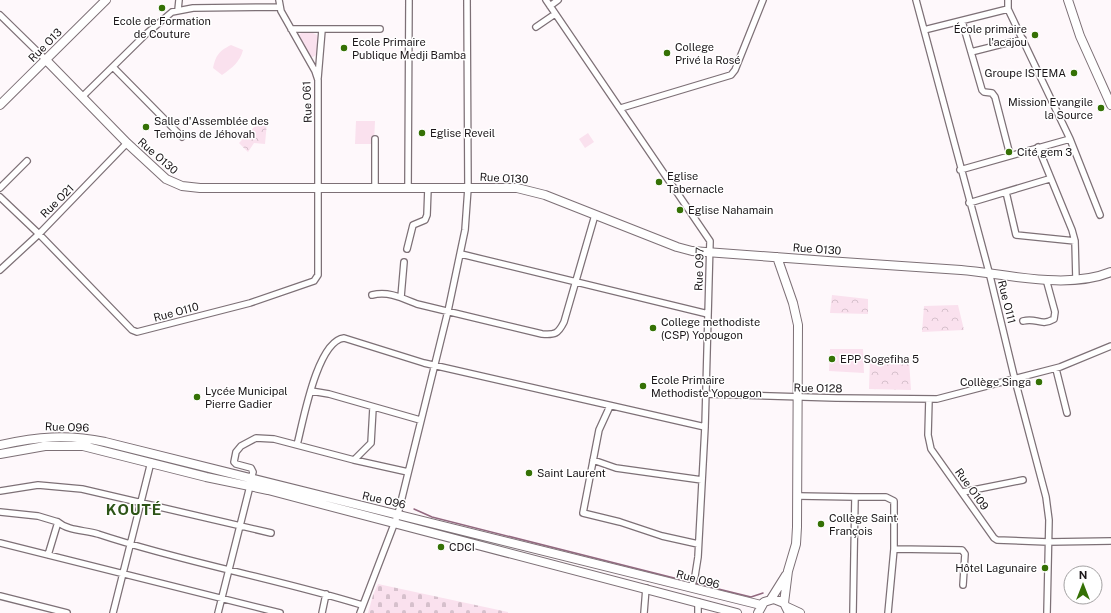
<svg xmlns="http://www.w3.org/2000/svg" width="1111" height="613" viewBox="0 0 1111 613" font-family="'Public Sans',sans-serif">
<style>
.grass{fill:#fae1ee}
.cemetery{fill:url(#cemetery-stones)}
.park{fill:url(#park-crowns)}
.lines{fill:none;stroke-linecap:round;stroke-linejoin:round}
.stream{stroke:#93687f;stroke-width:1.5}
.street-casing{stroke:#7d7076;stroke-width:8}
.secondary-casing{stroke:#7d7076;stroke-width:10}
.street{stroke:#fff;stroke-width:5.5}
.secondary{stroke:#fff;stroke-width:8}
.poi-dot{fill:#357105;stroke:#fff;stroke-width:1.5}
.labels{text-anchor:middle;stroke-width:3;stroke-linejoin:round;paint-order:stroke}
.poi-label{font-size:11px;fill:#1b1619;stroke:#fff;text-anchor:start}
.street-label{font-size:11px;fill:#1b1619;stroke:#fff}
.district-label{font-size:15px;font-weight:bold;letter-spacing:1px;fill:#2d5417;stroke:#fff}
</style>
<defs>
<pattern id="cemetery-stones" width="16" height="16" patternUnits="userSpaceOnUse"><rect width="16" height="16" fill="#fae1ee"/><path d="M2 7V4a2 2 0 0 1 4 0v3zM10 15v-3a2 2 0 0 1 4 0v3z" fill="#d6c0cc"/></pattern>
<pattern id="park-crowns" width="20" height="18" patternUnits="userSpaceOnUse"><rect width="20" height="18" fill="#fae1ee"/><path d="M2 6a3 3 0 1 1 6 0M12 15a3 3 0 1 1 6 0" fill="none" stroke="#d6c0cc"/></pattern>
</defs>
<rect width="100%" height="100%" fill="#fef8fb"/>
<path class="grass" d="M302 32H311L317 35 320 42 319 53 313 57 309 56 298 36Z
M231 45 243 50C240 62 232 68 222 75L213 68C216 55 219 51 231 45Z
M356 121H375L374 144H355Z
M588 133 594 142 585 148 579 139Z
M830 349H863L864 373 829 371Z"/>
<path class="cemetery" d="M378 584 508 612V613H368L373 595Z"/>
<path class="park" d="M261 120 267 122 265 144 254 143 248 152 239 143Z
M832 295 868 299V314L830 313Z
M958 305 964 330 922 332 924 306Z
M870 359 909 360 911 390 869 389Z"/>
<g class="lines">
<path class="stream" d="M414 509 432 517 690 582
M694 583 751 597 763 593"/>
<defs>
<path id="street" d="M546 0 710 241 705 427 698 557 695 576 691 588
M916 0 989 272 1015 380 1046 497 1049 520 1047 613
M1008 0V9L1070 139 1100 215
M550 6 558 0
M178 10 179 0
M0 15 46 60
M962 21 982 90 984 92 992 93 995 97 1010 155
M536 27 555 14
M291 29H380
M924 30 1008 9
M971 52 1023 39
M113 67 182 137
M318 78 322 30
M83 96 146 34 172 12 193 8 280 7
M621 108 731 75 735 70 763 0
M1038 147 1072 230 1075 241 1076 279
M960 170 1070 139
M0 188 27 161
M375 188V139
M408 188 409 0
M1006 192 1016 235 1075 241
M0 197 39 234 132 330 137 332 250 303 314 281 318 275V80L315 71 281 11 279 0
M969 203 1049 179
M407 249 413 225 425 220 427 215 428 188
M461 254 708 314
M0 270 39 234 127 143
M372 295C389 291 402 298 417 304L542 334C555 335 558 334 564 322L595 215
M401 297 404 262
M1023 321C1037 317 1040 327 1054 319L1055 312 1046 279
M1056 369 1067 413
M311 391 329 394 420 420
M705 394 836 398 937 399 1060 367 1111 346
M929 399 928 435 931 449 994 538 997 540 1048 542 1111 541
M610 406 599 430 583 513 620 522 662 536 698 544
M297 445C303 422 317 341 344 338L424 363 705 427
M354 460 408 472
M593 460 616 468 702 480
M251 479 253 472 251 468 236 464 234 462 236 452 241 446 256 438 274 439 354 460 371 443 373 408
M0 491 38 485 82 489 271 533
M963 492 1023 480
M799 496 855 497 853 613
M855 497H886L894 501V549L888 613
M0 512 38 516 58 522 48 555
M58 522C68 531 85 530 98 534 185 563 275 578 362 605
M0 543 280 613
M894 549 962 550 965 554 963 585
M0 596 67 613
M113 613 151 462
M218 613 250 486
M322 613 326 594
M360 613 398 514 448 311 465 230 468 188 467 0
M644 613 646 588
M698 613V602"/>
<path id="secondary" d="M1068 0 1080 36 1111 105
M46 60 127 143 166 179 182 186 200 188H517L545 195 677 247 692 251C782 258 871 264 961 270 1007 274 1067 290 1111 272
M0 105 106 0
M777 257 793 303 798 325 797 527 796 544 788 571 784 603
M0 445C37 437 67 434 105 442L761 605
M0 454 45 446H83L206 477 268 490 737 613
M771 599 786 575
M787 607 800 613
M758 613 764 602 774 599 784 603 789 613"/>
</defs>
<use href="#street" class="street-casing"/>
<use href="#secondary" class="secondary-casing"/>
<use href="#street" class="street"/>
<use href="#secondary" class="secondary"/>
</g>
<g class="poi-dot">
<circle cx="162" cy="8" r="4"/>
<circle cx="1035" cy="35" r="4"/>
<circle cx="344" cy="48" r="4"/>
<circle cx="667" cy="53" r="4"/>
<circle cx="1074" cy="73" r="4"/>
<circle cx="1101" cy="108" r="4"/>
<circle cx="146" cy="127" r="4"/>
<circle cx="422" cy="133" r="4"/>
<circle cx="1009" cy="152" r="4"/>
<circle cx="659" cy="182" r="4"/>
<circle cx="680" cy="210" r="4"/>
<circle cx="653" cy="328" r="4"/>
<circle cx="832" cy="359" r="4"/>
<circle cx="1039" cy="382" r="4"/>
<circle cx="643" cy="386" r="4"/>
<circle cx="197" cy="397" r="4"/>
<circle cx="529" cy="473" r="4"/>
<circle cx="821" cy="524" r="4"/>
<circle cx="441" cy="547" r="4"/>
<circle cx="1045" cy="568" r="4"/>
</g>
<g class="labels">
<g class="poi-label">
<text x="162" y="25" text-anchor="middle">Ecole de Formation<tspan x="162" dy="13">de Couture</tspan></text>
<text x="1027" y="33" text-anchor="end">École primaire<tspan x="1027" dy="13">l'acajou</tspan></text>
<text x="352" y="46">Ecole Primaire<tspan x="352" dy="13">Publique Medji Bamba</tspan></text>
<text x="675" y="51">College<tspan x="675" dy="13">Privé la Rosé</tspan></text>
<text x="1066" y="77" text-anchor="end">Groupe ISTEMA</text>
<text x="1093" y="106" text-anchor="end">Mission Evangile<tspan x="1093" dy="13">la Source</tspan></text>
<text x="154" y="125">Salle d'Assemblée des<tspan x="154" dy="13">Temoins de Jéhovah</tspan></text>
<text x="430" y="137">Eglise Reveil</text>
<text x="1017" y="156">Cité gem 3</text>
<text x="667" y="180">Eglise<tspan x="667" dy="13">Tabernacle</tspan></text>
<text x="688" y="214">Eglise Nahamain</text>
<text x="661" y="326">College methodiste<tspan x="661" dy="13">(CSP) Yopougon</tspan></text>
<text x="840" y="363">EPP Sogefiha 5</text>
<text x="651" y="384">Ecole Primaire<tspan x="651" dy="13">Methodiste Yopougon</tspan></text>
<text x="1031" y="386" text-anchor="end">Collège Singa</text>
<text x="205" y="395">Lycée Municipal<tspan x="205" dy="13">Pierre Gadier</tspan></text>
<text x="537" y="477">Saint Laurent</text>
<text x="829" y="522">Collège Saint<tspan x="829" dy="13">François</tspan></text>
<text x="449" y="551">CDCI</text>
<text x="1037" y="572" text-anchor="end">Hôtel Lagunaire</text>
</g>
<g class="street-label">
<text transform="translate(45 45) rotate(-45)" y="4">Rue O13</text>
<text transform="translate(307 102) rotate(-92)" y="4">Rue O61</text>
<text transform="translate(158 156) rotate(41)" y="4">Rue O130</text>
<text transform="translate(504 178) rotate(3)" y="4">Rue O130</text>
<text transform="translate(57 201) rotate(-45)" y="4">Rue O21</text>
<text transform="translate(817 249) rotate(4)" y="4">Rue O130</text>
<text transform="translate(699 269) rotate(-88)" y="4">Rue O97</text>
<text transform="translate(1007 302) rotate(76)" y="4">Rue O111</text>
<text transform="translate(176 312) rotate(-15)" y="4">Rue O110</text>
<text transform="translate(818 388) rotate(1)" y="4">Rue O128</text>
<text transform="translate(67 427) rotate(2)" y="4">Rue O96</text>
<text transform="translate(972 489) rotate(54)" y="4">Rue O109</text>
<text transform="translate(384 500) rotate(13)" y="4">Rue O96</text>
<text transform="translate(698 579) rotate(15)" y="4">Rue O96</text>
</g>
<g class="district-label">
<text x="134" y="515">KOUTÉ</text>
</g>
</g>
<g transform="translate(1083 585)"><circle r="19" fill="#ffffff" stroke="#a4a2a3"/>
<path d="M0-3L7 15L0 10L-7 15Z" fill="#357105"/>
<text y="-6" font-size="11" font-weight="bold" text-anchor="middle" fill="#1b1619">N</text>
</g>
</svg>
